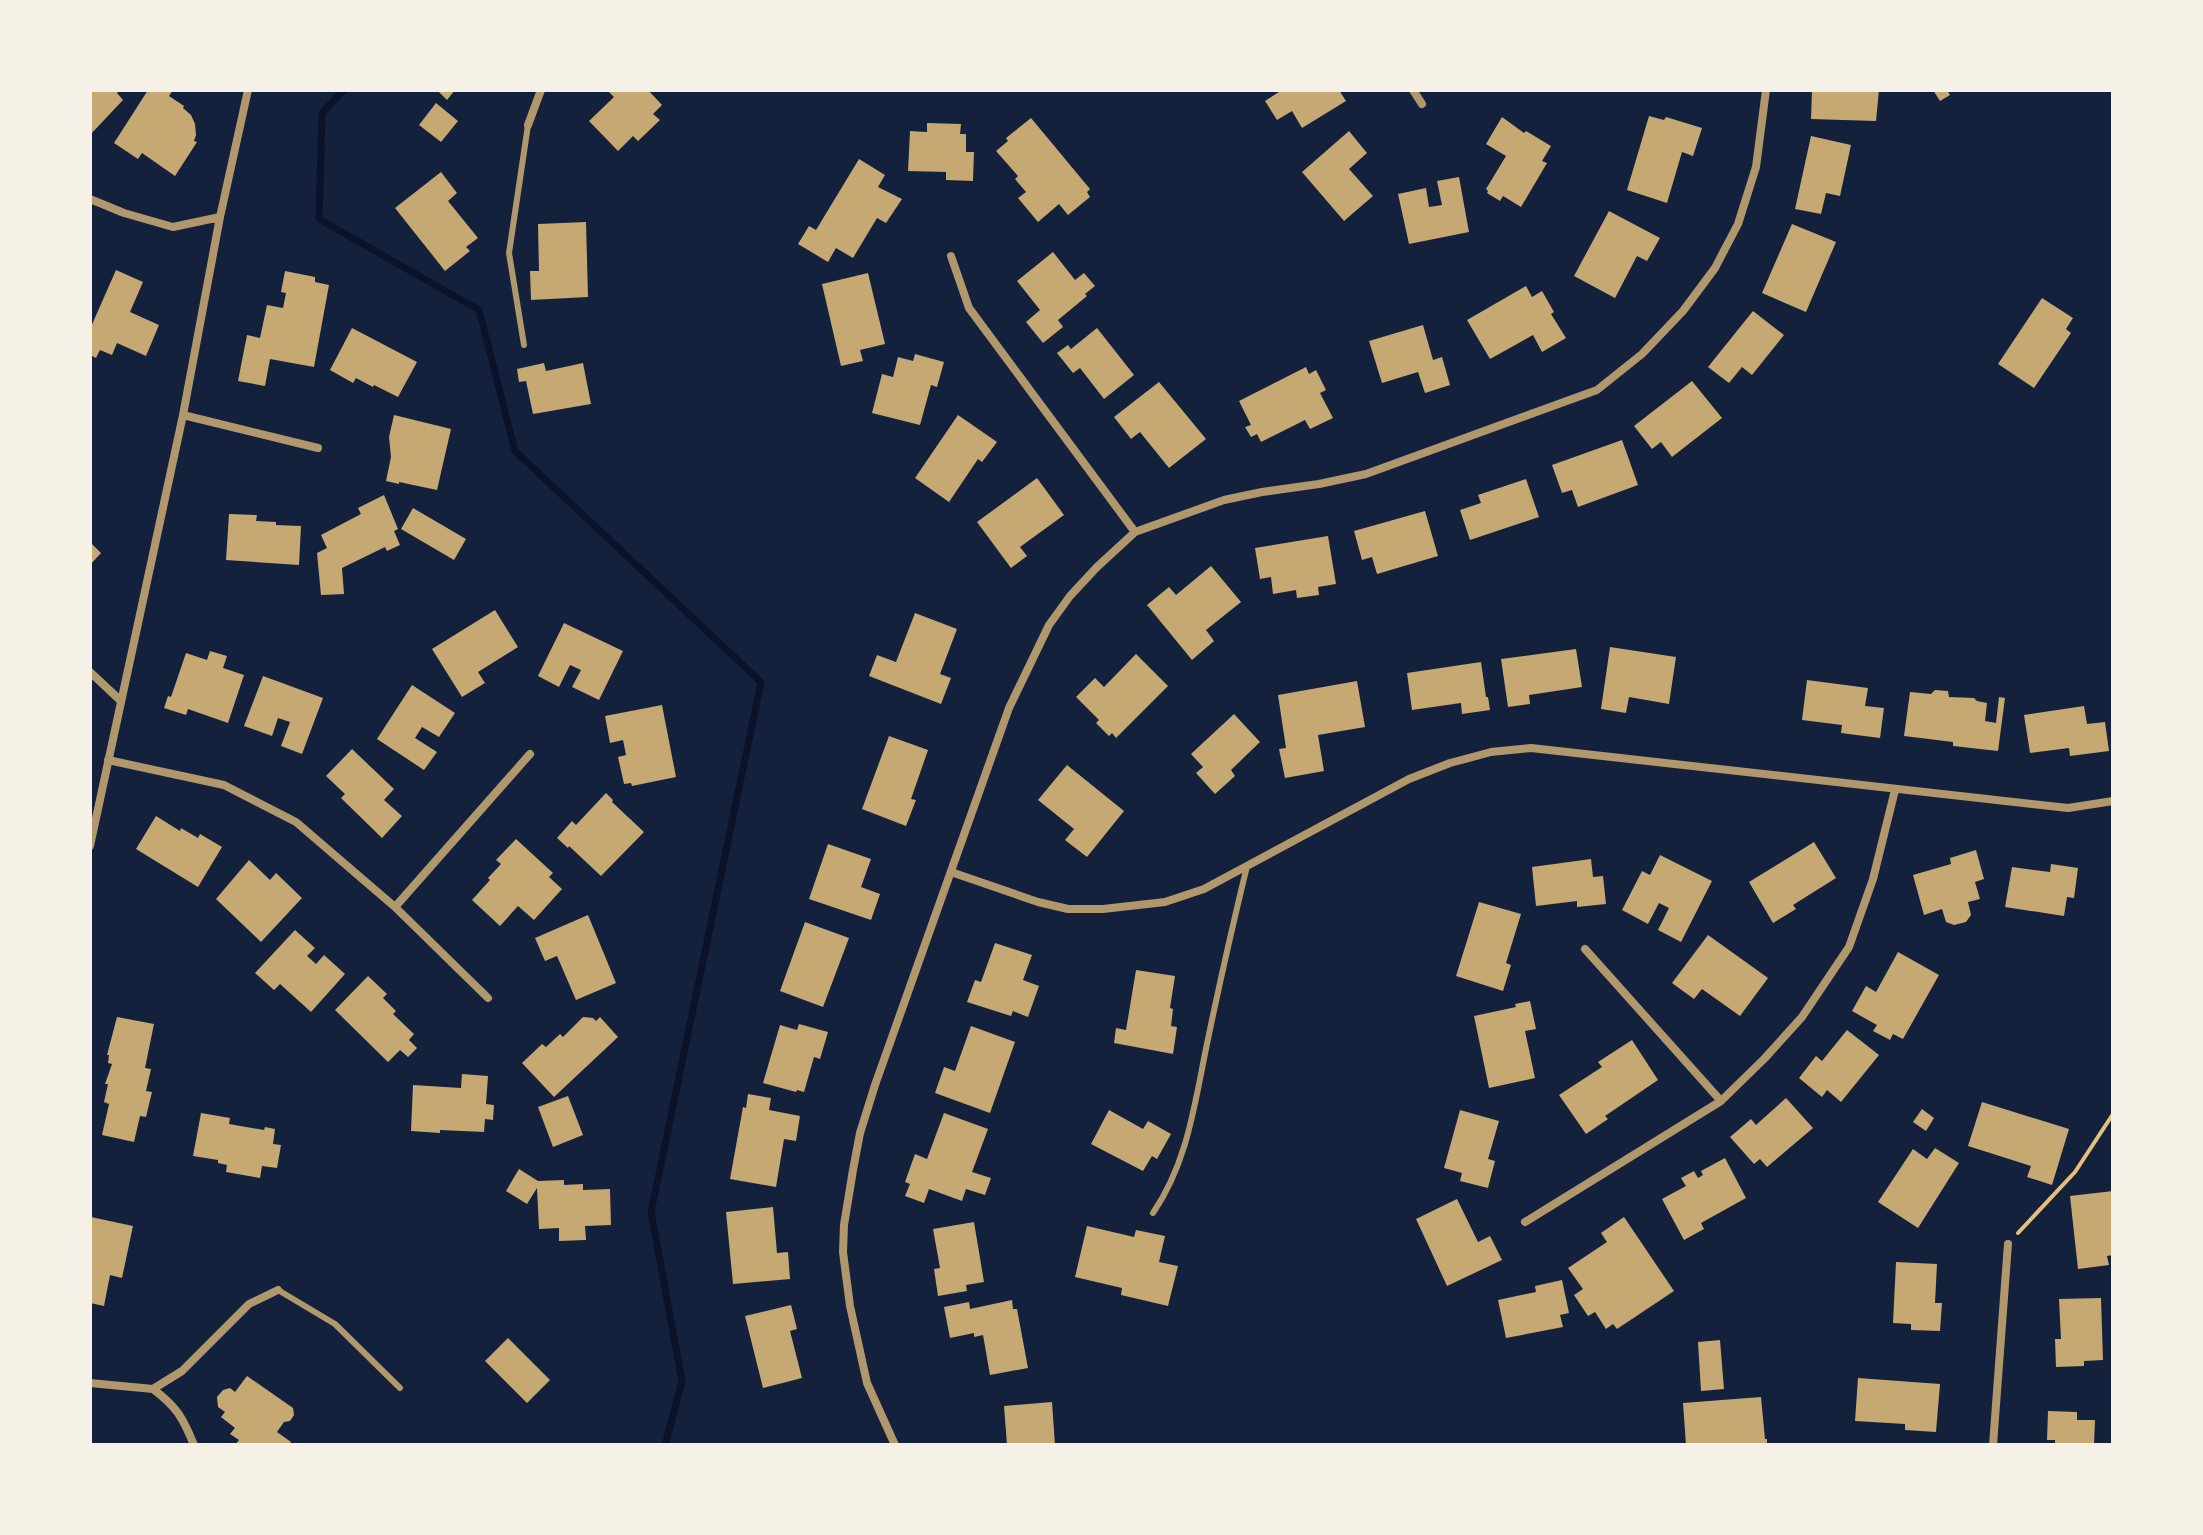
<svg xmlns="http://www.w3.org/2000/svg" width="2203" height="1535" viewBox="0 0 2203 1535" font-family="Roboto,sans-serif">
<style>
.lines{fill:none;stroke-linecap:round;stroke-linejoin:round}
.stream{stroke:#0b132b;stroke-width:7}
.building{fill:#c6a872}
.path{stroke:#e5c07b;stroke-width:4}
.service{stroke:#b1986c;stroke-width:6}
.minor{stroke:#b1986c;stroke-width:8}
</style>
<rect width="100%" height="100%" fill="#14213d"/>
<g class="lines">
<path class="stream" d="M344 90 322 113 319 219 479 310 515 451 761 682 651 1212 682 1381 665 1445"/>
</g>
<path class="building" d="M90 90H120L117 93 123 100 90 135Z
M148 90H173L169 96 184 106 183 108 191 115 195 124 196 135 194 141 197 142 175 176 142 153 138 159 114 143Z
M437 90H455L447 100Z
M607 90H648L662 105 653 114 660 120 638 141 633 136 618 151 589 121 614 97Z
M1282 90H1339L1346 101 1302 128 1292 111 1277 120 1265 101Z
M1812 90H1879L1876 121 1811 119Z
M1933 90H1947L1950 95 1940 101Z
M436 103 458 121 441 142 419 125Z
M1649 116 1664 120 1666 117 1702 128 1693 156 1682 152 1667 203 1627 190Z
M1502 117 1524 133 1526 131 1551 146 1542 161 1547 163 1521 207 1503 196 1500 201 1487 193 1488 191 1486 189 1506 156 1486 144Z
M1031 118 1090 189 1087 192 1090 197 1068 215 1059 204 1038 222 1018 198 1026 192 1015 179 1018 176 996 151 1008 141 1006 138Z
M927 123 961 124 960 134H966V152H974L973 181 946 180V172L908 171 910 131 927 132Z
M1349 131 1367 153 1349 169 1373 196 1344 221 1302 172Z
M1811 136 1851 145 1840 196 1826 193 1821 214 1795 209Z
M859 159 885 175 878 187 902 199 886 223 877 218 853 258 836 248 828 262 798 244 809 226 816 230Z
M441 172 457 193 448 201 478 238 466 247 470 251 445 271 395 208Z
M1459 177 1469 232 1409 244 1398 194 1426 188 1429 207 1442 205 1437 181Z
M1609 211 1660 238 1647 261 1637 256 1615 298 1574 276Z
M586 222 588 297 531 300 530 271H539L538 224Z
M1792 224 1836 242 1806 312 1762 293Z
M1053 252 1075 280 1084 273 1095 286 1085 294 1087 296 1058 320 1063 327 1043 343 1026 322 1040 310 1017 281Z
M116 270 143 282 130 312 159 325 146 356 117 343 112 355 100 350 96 358 90 355V329Z
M285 271 315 277V282L329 285 314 367 270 359 265 386 238 381 247 335 260 338 267 305 283 308 286 293 281 292Z
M868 273 885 344 860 350 863 361 841 366 822 284Z
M1526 286 1532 297 1542 291 1554 312 1551 314 1566 338 1542 352 1533 335 1490 359 1467 320Z
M2042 298 2073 318 2066 329 2071 333 2034 388 1998 364Z
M1753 311 1784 335 1752 375 1742 367 1729 383 1708 367Z
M1423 325 1433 360 1442 357 1450 385 1425 393 1418 372 1382 383 1369 341Z
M352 328 417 362 398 397 374 385 373 387 356 378 353 383 330 370Z
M1097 328 1134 375 1104 399 1080 368 1073 373 1057 353 1068 345 1071 349Z
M915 354 944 362 937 387 931 385 920 425 872 413 882 374 893 377 898 357 913 361Z
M544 363 546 371 583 363 591 404 533 414 526 381 519 382 517 369Z
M1306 367 1309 374 1316 370 1326 390 1320 393 1333 418 1310 429 1305 420 1261 442 1257 434 1251 437 1245 427 1251 425 1239 401Z
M1692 381 1722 418 1672 457 1661 442 1652 449 1634 426Z
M1159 382 1206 439 1169 468 1140 432 1131 439 1114 417Z
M394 415 451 429 437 490 399 482V484L386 481 391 457 389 437Z
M958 415 997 442 982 462 978 459 949 502 915 478Z
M1622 440 1638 485 1578 507 1572 490 1562 493 1552 465Z
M1037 478 1064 515 1020 547 1027 556 1011 568 977 522Z
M1526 479 1539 517 1470 540 1460 510 1481 503 1478 495Z
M384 495 398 529 394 531 400 545 387 551 385 547 342 568 344 594 321 595 317 553 327 548 321 535 361 514 358 508Z
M413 508 466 539 454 560 401 529Z
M1425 511 1438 556 1377 574 1372 557 1362 560 1354 531Z
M229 514 257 515 256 521 276 522V525L301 526 299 565 226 560Z
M1328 536 1336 584 1318 587 1319 595 1297 598 1296 590 1273 594 1271 577 1260 579 1255 548Z
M90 542 101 553 90 565Z
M1211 566 1241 602 1206 630 1214 641 1192 660 1147 605 1169 587 1176 595Z
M495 610 518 647 478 672 485 683 462 697 432 649Z
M915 613 957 629 940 674 951 678 941 704 869 676 877 655 896 662Z
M564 623 623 651 599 700 572 687 581 670 570 665 559 687 538 676Z
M1610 647 1676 657 1669 704 1629 697 1626 713 1601 709Z
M1576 649 1582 687 1529 695 1530 704 1508 707 1501 659Z
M210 651 227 656 223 668 244 675 228 723 188 709 186 715 164 708 168 696 171 697 186 653 207 660Z
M1136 654 1168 686 1116 738 1112 733 1109 736 1096 723 1099 720 1076 697 1095 678 1104 687Z
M1481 662 1486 697H1488L1490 710 1462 714 1461 703 1412 710 1407 673Z
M263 676 323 698 302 754 281 746 290 722 278 718 272 736 244 726Z
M1807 680 1868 688 1865 706 1884 708 1880 738 1841 733 1842 725 1802 720Z
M1357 681 1365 727 1318 735 1324 771 1285 778 1279 749 1286 748 1278 695Z
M412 685 455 713 439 737 422 727 415 738 437 752 424 770 377 739Z
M1935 690 1948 691 1949 697 1974 698 1977 701 1987 703 1985 721 1996 723 1999 697 2005 698 1998 751 1953 746V742L1904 736 1910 692 1931 694Z
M662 705 676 777 632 786 631 783 624 784 618 757 626 755 623 740 610 743 605 716Z
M2084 706 2087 724 2105 722 2109 751 2070 756 2069 748 2030 753 2024 715Z
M1234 714 1260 742 1231 770 1235 776 1215 794 1196 773 1203 767 1191 754Z
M889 736 928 750 911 799 916 800 906 826 862 809Z
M352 749 394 789 384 800 402 816 382 838 341 798 345 794 326 776Z
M1067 765 1124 811 1087 857 1065 840 1074 829 1038 800Z
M606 793 613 800 612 802 644 832 601 876 569 846 568 848 557 838 572 821 576 825Z
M156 816 180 831 181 828 198 838 200 834 222 847 198 887 136 849Z
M516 839 553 873 549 877 562 889 534 920 518 906 500 926 472 900 490 880 488 878 501 864 496 860Z
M1814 842 1836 878 1793 905 1796 909 1773 923 1749 882Z
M828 844 871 859 861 887 880 894 871 920 809 899Z
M1976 850 1984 879 1975 882 1980 899 1968 902 1971 915 1966 922 1954 925 1946 922 1942 909 1924 915 1913 875 1951 864 1950 858Z
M1660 855 1712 881 1681 942 1658 930 1669 908 1659 903 1648 924 1622 910 1642 871 1650 875Z
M1591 859 1593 877 1603 876 1606 904 1577 907V901L1536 906 1532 867Z
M249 860 270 880 276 873 302 898 261 942 216 899Z
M2051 864 2078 868 2074 898 2067 897 2064 916 2005 907 2012 867 2050 872Z
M1479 902 1521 914 1506 963 1511 965 1503 991 1456 976Z
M588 915 616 983 576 1000 557 956 545 961 535 938Z
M805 922 849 938 823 1007 780 991Z
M295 930 315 948 307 956 316 964 324 955 345 974 311 1012 280 984 274 990 255 973Z
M1708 935 1768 978 1740 1016 1702 989 1694 999 1672 983Z
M995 943 1032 955 1023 980 1039 986 1028 1017 1013 1011 1011 1016 967 1002 975 980 981 982Z
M1898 952 1939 975 1903 1039 1893 1034 1890 1040 1873 1031 1877 1025 1852 1011 1866 986 1876 992Z
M1136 970 1175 976 1170 1008 1173 1009 1171 1026 1177 1027 1173 1054 1114 1043 1116 1028 1126 1030Z
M368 976 387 994 383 998 396 1011 393 1014 414 1034 409 1040 417 1048 408 1057 400 1050 388 1062 335 1010Z
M1530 1001 1536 1029 1525 1031 1535 1078 1489 1088 1474 1016 1516 1007 1515 1004Z
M117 1017 154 1024 145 1068 151 1069 146 1091 152 1092 146 1117 140 1116 134 1142 102 1135 109 1104 104 1102 108 1084H105L112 1064 108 1063 109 1055H107Z
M583 1017 593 1018 596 1021 600 1017 618 1037 554 1097 522 1063 542 1044 546 1047 560 1034 563 1037Z
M799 1024 828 1032 820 1059 814 1057 804 1092 797 1090 796 1092 763 1083 780 1025 797 1030Z
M971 1026 1015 1042 990 1113 935 1093 944 1067 955 1071Z
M1847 1030 1879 1055 1841 1102 1827 1090 1822 1097 1799 1078 1816 1056 1822 1061Z
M1632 1040 1658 1080 1605 1116 1608 1119 1586 1134 1559 1095 1602 1067 1598 1062Z
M462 1074 488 1076 486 1104 494 1105 493 1120 485 1119 484 1132 440 1130V1133L411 1131 413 1085 461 1088Z
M748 1094 771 1098 769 1110 800 1116 796 1141 784 1139 776 1187 730 1179 743 1107 746 1108Z
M568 1096 583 1135 553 1147 538 1107Z
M1786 1098 1813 1128 1767 1167 1760 1159 1754 1164 1730 1137 1751 1119 1756 1125Z
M1982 1102 2069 1129 2052 1185 2027 1177 2031 1166 1968 1146Z
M1922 1109 1934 1118 1926 1131 1913 1122Z
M1109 1110 1143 1129 1148 1121 1171 1134 1157 1159 1152 1156 1143 1171 1091 1144Z
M1460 1110 1499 1121 1488 1159 1495 1161 1488 1188 1460 1181 1462 1173 1444 1168Z
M201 1113 230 1118 229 1124 264 1130 265 1127 275 1129 273 1144 281 1145 277 1168 262 1166 260 1178 226 1172 227 1165 218 1163V1160L193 1156Z
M944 1113 988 1129 972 1172 991 1178 985 1195 966 1189 962 1201 929 1189 924 1203 905 1196 910 1184 905 1182 915 1154 927 1159Z
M1935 1148 1959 1163 1918 1228 1878 1202 1913 1149 1927 1159Z
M1725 1158 1746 1198 1701 1223 1704 1229 1684 1240 1662 1199 1686 1186 1681 1178 1694 1171 1698 1178 1703 1175 1701 1171Z
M519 1169 538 1181 564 1180V1185L583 1184V1190L610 1189 611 1225 585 1226 586 1240 559 1241V1228L539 1229 537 1188 527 1204 506 1191Z
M2113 1191V1255L2107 1256 2109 1265 2078 1269 2070 1196Z
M1457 1199 1478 1242 1490 1236 1502 1260 1447 1286 1416 1219Z
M773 1207 777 1253 788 1252 790 1279 733 1284 726 1212Z
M91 1217 133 1226 122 1278 110 1275 104 1306 90 1303Z
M1624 1217 1674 1291 1617 1329 1613 1324 1606 1329 1595 1312 1588 1316 1574 1295 1583 1289 1568 1268 1607 1242 1601 1233Z
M974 1222 984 1282 966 1285 967 1291 938 1296 934 1269 940 1268 933 1229Z
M1087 1226 1134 1237 1136 1230 1165 1236 1159 1262 1178 1266 1168 1306 1121 1295 1122 1288 1075 1277Z
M1896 1262 1937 1264 1935 1303H1942L1940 1331 1911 1330V1324L1893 1323Z
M1562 1280 1569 1313 1560 1315 1563 1327 1506 1338 1498 1300 1536 1292 1535 1286Z
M2101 1298 2103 1360 2084 1361V1366L2056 1367 2055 1339H2061L2059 1299Z
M1012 1300 1013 1309H1017L1028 1368 990 1375 983 1335 974 1337V1333L950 1338 944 1307 969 1302 970 1309Z
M791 1305 797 1329 790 1331 802 1378 763 1388 745 1316Z
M508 1338 550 1380 527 1403 485 1361Z
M1720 1340 1724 1389 1701 1391 1698 1342Z
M247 1376 293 1408 294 1415 290 1421 284 1422 277 1432 291 1442 289 1445H235L239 1440 230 1434 235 1428 221 1417 225 1412 218 1407 217 1397 223 1390 230 1388 235 1392Z
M1858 1378 1940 1384 1936 1432 1905 1430V1424L1855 1421Z
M1761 1397 1765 1439H1767V1445H1686L1683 1403Z
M1052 1402 1055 1445H1007L1004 1406Z
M2048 1411 2077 1412V1420H2095L2094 1445H2055V1440H2047Z"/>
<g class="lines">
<path class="path" d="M2018 1233 2075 1172 2113 1114"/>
<path class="service" d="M524 345 509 253 528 125
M1153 1213C1189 1160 1195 1100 1208 1039 1220 981 1233 924 1247 866
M278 1290 335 1324 400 1388"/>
<path class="minor" d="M1413 90 1422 104
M528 125 541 90
M90 199 124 213 173 227 220 217
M951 256 969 308 1135 532
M183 415 318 448
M90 672 121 701
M108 760 224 785 296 822 395 907 488 998
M90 846 183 415 220 217 248 90
M951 872 1038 902 1068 909H1103L1165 902 1204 889 1409 779 1450 763 1491 752 1531 748 2068 808 2113 801
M395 907 530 754
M1585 949 1721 1101
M1525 1222 1721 1101 1765 1058 1802 1017 1849 947 1873 879 1895 790
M90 1383 153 1389 182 1371 249 1304 278 1290
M153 1389C177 1407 183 1418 194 1445
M895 1445 867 1383 850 1306 843 1252 844 1225 853 1170 860 1133 875 1085 1009 708 1049 625 1070 596 1097 567 1135 532 1224 500 1262 492 1319 484 1366 474 1597 390 1642 354 1683 311 1715 268 1738 224 1756 167 1766 90
M1993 1445 2008 1244"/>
</g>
<rect width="2203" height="1535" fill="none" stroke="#f6f1e7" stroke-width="184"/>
</svg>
